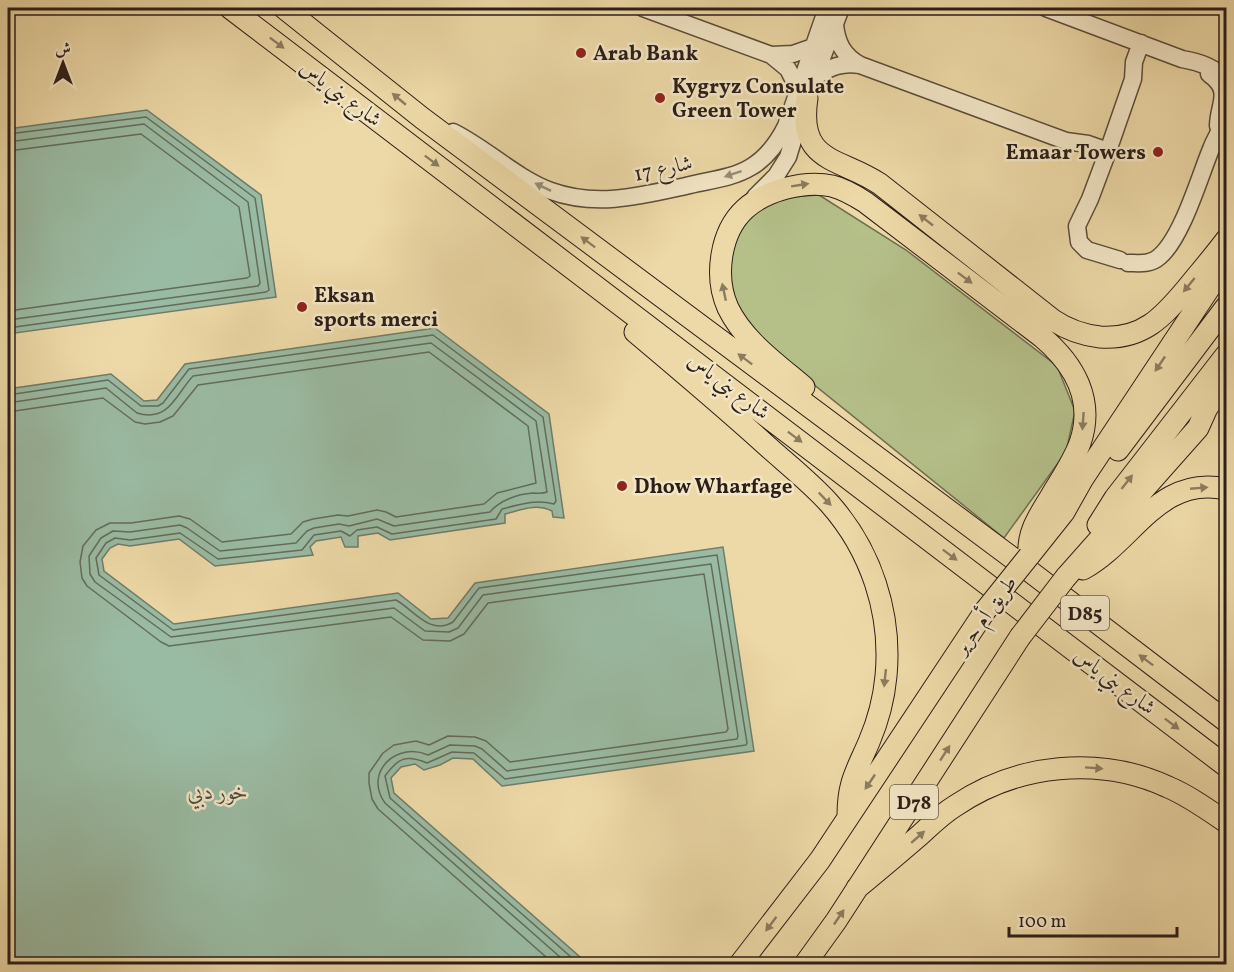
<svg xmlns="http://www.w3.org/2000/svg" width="1234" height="972" viewBox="0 0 1234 972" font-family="Vollkorn,Amiri,serif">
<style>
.green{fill:#b5c089;stroke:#706f50;stroke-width:1.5}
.water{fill:#9abba3;stroke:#6e7c6b;stroke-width:1.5}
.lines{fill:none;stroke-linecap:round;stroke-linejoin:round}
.shore{stroke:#626c5d;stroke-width:1.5}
.minor-casing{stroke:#5c4d3b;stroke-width:19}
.major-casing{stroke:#2b1e17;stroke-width:23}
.minor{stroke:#f3e6c6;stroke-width:16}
.major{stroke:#edd9a7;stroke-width:21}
.major-bridge-casing{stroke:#2b1e17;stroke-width:23;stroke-linecap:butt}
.major-bridge{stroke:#edd9a7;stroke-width:21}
.oneway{fill:#8c7c5f}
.oneway2{fill:#998c77}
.poi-dot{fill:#8f2418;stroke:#f3e6c6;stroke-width:2}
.labels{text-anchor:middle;stroke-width:5;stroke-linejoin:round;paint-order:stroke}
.shield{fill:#f3e6c6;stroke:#675a4c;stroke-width:1.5}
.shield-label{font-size:20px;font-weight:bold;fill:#2b1e17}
.poi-label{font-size:21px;font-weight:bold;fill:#2b1e17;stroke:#f3e6c6;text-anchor:start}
.street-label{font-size:21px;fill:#2b1e17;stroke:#f3e6c6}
.water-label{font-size:22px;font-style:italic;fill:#4c4d41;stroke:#f3e6c6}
</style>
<rect width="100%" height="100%" fill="#edd9a7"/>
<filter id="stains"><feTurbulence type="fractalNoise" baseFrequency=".00333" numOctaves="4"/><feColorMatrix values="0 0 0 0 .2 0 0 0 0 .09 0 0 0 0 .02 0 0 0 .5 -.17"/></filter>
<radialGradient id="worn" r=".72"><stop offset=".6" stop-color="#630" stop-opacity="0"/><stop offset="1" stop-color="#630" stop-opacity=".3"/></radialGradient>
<path class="green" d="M819 195 906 250 1057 366 1075 411 1066 452 1004 538 740 325 725 293 730 249 741 224 777 198Z"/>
<path class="water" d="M147 110 261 195 276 297 8 334V129Z
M435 328 549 414 564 518 553 517 552 511C536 503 521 510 505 514V523L390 540 378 533 358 536V547H345L341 537 316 541 310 547 313 555 215 566 179 539 130 546 118 544 110 548 102 559 104 571 174 624 398 593 431 619 448 618 475 583 723 547 754 751 502 786 473 759 453 758 440 765 424 770 415 764 401 767 391 778 394 793 588 964H8V389L111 374 144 401 157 400 185 364Z"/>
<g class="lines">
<path class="shore" d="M8 134 146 117 255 198 269 290 266 292 8 328
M8 142 144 124 248 202 260 283 258 286 8 320
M8 151 141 134 239 207 250 276 247 278 8 311
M8 395 108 380 141 406H158L163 403 189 369 433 335 543 417 556 501 554 504C536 499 521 504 502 509L496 519 392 534 377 527 357 530 350 536 341 531 314 535 302 550 218 559 180 533 130 540 115 538 106 543 96 558 99 575 173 630 396 600C414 610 430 636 453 622L479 588 717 555 747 743 746 745 505 779 474 753 452 752 427 763C406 754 398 758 385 776L390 798 579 964
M8 403 106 388 137 413C169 423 176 394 193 376L431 343 536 421 547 492C542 494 538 493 533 493 517 494 499 501 490 512L394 526 377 519 349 526 339 524 314 528 307 531 296 543 220 551 187 528 180 525 130 532 113 531 101 538 89 556 90 574 95 582 171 637 394 608 425 631 449 632 458 628 483 595 711 564 738 736 737 739 507 771 482 749 475 746 450 745 428 755C397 741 363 772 385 803L568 964
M8 412 103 398 135 422 145 424 160 422 173 416 198 385 429 352 528 426 536 483 497 493 484 504 396 517 386 512 377 510 348 516 338 515 313 519 303 522 291 534 222 542 190 519 179 516 131 523H110L96 530 83 546 80 562 82 578 87 586 161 642 169 646 391 617 423 640 450 641 464 634 488 603 704 574 728 729 726 732 510 762 486 741 475 737 448 736 429 745 416 741 394 745 383 753 369 773V783L372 799 378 809 554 964"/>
<defs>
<path id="minor" d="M643 8 771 55 788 69 798 89
M1046 8 1182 59C1199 62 1216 67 1226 81
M835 25C837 43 843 55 860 65L1066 141 1088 144 1108 151
M771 55 793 54 813 47
M1209 74C1233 91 1218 104 1218 126
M815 77C830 67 842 62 860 65
M453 132C487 149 516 178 551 191 598 208 644 195 690 185 711 180 733 178 751 167 768 157 778 142 786 126L827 8
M755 197 776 176 788 157 802 111 841 8
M1120 260 1087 250 1079 242 1077 226 1090 199 1108 151 1133 79 1134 62 1141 43
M1128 263C1139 263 1150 265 1159 257 1182 238 1199 178 1211 149 1215 138 1223 127 1226 116"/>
<path id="major" d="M230 8 1226 766
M284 8 422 118 1011 557 1226 721
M807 98C797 164 840 157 880 184L1053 320C1068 330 1082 335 1100 337 1143 340 1163 317 1188 287 1201 271 1214 256 1226 240
M635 332C679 369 723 406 766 445 787 464 810 482 829 503 871 550 892 613 886 676 884 698 878 721 869 742 857 770 848 782 848 815
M804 387C776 363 744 341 728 308 714 277 720 232 745 209 766 190 805 180 832 186 844 189 854 195 865 202L1042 337C1074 364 1095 400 1080 443 1073 462 1061 479 1051 496 1039 516 1027 532 1029 556
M1118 450 1226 307
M1098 525 1115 498 1226 355
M1029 556 1064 512 1082 480 1226 263
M1083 569C1133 542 1159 474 1226 489
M1066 577 1198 428 1207 408 1226 382
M857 888C878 871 899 853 920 835 931 825 942 814 955 806 1017 764 1099 755 1168 787 1189 796 1207 809 1226 822
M740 964 820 860 985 611
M805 964 836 921 1020 637"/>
</defs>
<use href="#minor" class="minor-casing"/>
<use href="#major" class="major-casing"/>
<use href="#minor" class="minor"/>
<use href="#major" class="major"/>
<defs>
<path id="major-bridge" d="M985 611 1029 556
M1020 637 1066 577"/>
</defs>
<use href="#major-bridge" class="major-bridge-casing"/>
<use href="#major-bridge" class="major-bridge"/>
</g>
<defs><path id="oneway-solid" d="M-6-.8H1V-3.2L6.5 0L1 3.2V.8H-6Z" transform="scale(1.5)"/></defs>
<g class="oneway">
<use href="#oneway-solid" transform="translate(277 43) rotate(37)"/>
<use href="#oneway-solid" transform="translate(399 99) rotate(-140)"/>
<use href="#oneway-solid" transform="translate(432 161) rotate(37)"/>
<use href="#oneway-solid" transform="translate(800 185) rotate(-9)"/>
<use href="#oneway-solid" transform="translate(926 220) rotate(-142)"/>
<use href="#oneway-solid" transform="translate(588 242) rotate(-143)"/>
<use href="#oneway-solid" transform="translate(965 278) rotate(37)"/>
<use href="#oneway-solid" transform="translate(1189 285) rotate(129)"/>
<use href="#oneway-solid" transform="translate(724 292) rotate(-102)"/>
<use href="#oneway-solid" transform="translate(745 359) rotate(-143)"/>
<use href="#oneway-solid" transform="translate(1160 364) rotate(124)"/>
<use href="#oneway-solid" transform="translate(1083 421) rotate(94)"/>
<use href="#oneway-solid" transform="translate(795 437) rotate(37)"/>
<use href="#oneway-solid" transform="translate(1127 482) rotate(-52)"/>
<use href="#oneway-solid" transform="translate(1199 488) rotate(-5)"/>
<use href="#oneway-solid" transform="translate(825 499) rotate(46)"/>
<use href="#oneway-solid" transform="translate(950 555) rotate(37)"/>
<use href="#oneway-solid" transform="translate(1146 660) rotate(-143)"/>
<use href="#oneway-solid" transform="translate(885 678) rotate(96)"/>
<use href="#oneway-solid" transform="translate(1172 724) rotate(37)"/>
<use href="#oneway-solid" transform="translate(945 753) rotate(-57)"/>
<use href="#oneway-solid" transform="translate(1094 768) rotate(4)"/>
<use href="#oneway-solid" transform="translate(870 782) rotate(124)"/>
<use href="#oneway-solid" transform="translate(918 837) rotate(-41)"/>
<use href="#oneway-solid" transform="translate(839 917) rotate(-56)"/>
<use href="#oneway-solid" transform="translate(771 924) rotate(127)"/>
</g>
<g class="oneway2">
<use href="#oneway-solid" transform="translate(733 174) rotate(162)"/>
<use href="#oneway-solid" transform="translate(543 187) rotate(-154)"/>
</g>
<g class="poi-dot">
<circle cx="581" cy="53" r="6"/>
<circle cx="660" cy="98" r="6"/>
<circle cx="1158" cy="152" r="6"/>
<circle cx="302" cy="307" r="6"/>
<circle cx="622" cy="486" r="6"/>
</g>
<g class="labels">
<g class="shield">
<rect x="1061" y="596" width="48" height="34" rx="4.5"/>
<rect x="890" y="785" width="48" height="34" rx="4.5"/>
</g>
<g class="shield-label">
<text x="1085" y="620">D85</text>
<text x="914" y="809">D78</text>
</g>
<g class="poi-label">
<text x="593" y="60">Arab Bank</text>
<text x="672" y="93">Kygryz Consulate<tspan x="672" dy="24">Green Tower</tspan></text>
<text x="1146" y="159" text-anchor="end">Emaar Towers</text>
<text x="314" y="302">Eksan<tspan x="314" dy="24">sports merci</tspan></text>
<text x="634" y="493">Dhow Wharfage</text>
</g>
<g class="street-label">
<text transform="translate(341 93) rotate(37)" y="7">شارع بني ياس</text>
<text transform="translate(663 168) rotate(-12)" y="7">شارع 17</text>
<text transform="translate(729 386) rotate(37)" y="7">شارع بني ياس</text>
<text transform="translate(985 615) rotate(-54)" y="7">طريق أم حرير</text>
<text transform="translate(1115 681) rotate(37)" y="7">شارع بني ياس</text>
</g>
<g class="water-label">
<text x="218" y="799">خور دبي</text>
</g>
</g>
<rect width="1234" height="972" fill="none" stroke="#edd9a7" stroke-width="30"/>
<rect x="9" y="9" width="1216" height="954" fill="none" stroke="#2b1e17" stroke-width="3"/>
<rect x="15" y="15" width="1204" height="942" fill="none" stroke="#2b1e17" stroke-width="1.5"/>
<g transform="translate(63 63)" stroke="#f3e6c6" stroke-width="4.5" paint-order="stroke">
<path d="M0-4.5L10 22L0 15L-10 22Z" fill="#2b1e17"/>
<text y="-9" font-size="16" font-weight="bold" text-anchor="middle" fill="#2b1e17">ش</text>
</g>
<path d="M1009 927v9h168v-9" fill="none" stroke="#2b1e17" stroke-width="3"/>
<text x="1018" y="927" font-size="18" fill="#2b1e17" stroke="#f3e6c6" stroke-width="4.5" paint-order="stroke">100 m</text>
<rect width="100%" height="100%" filter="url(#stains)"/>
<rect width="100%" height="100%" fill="url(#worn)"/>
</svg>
